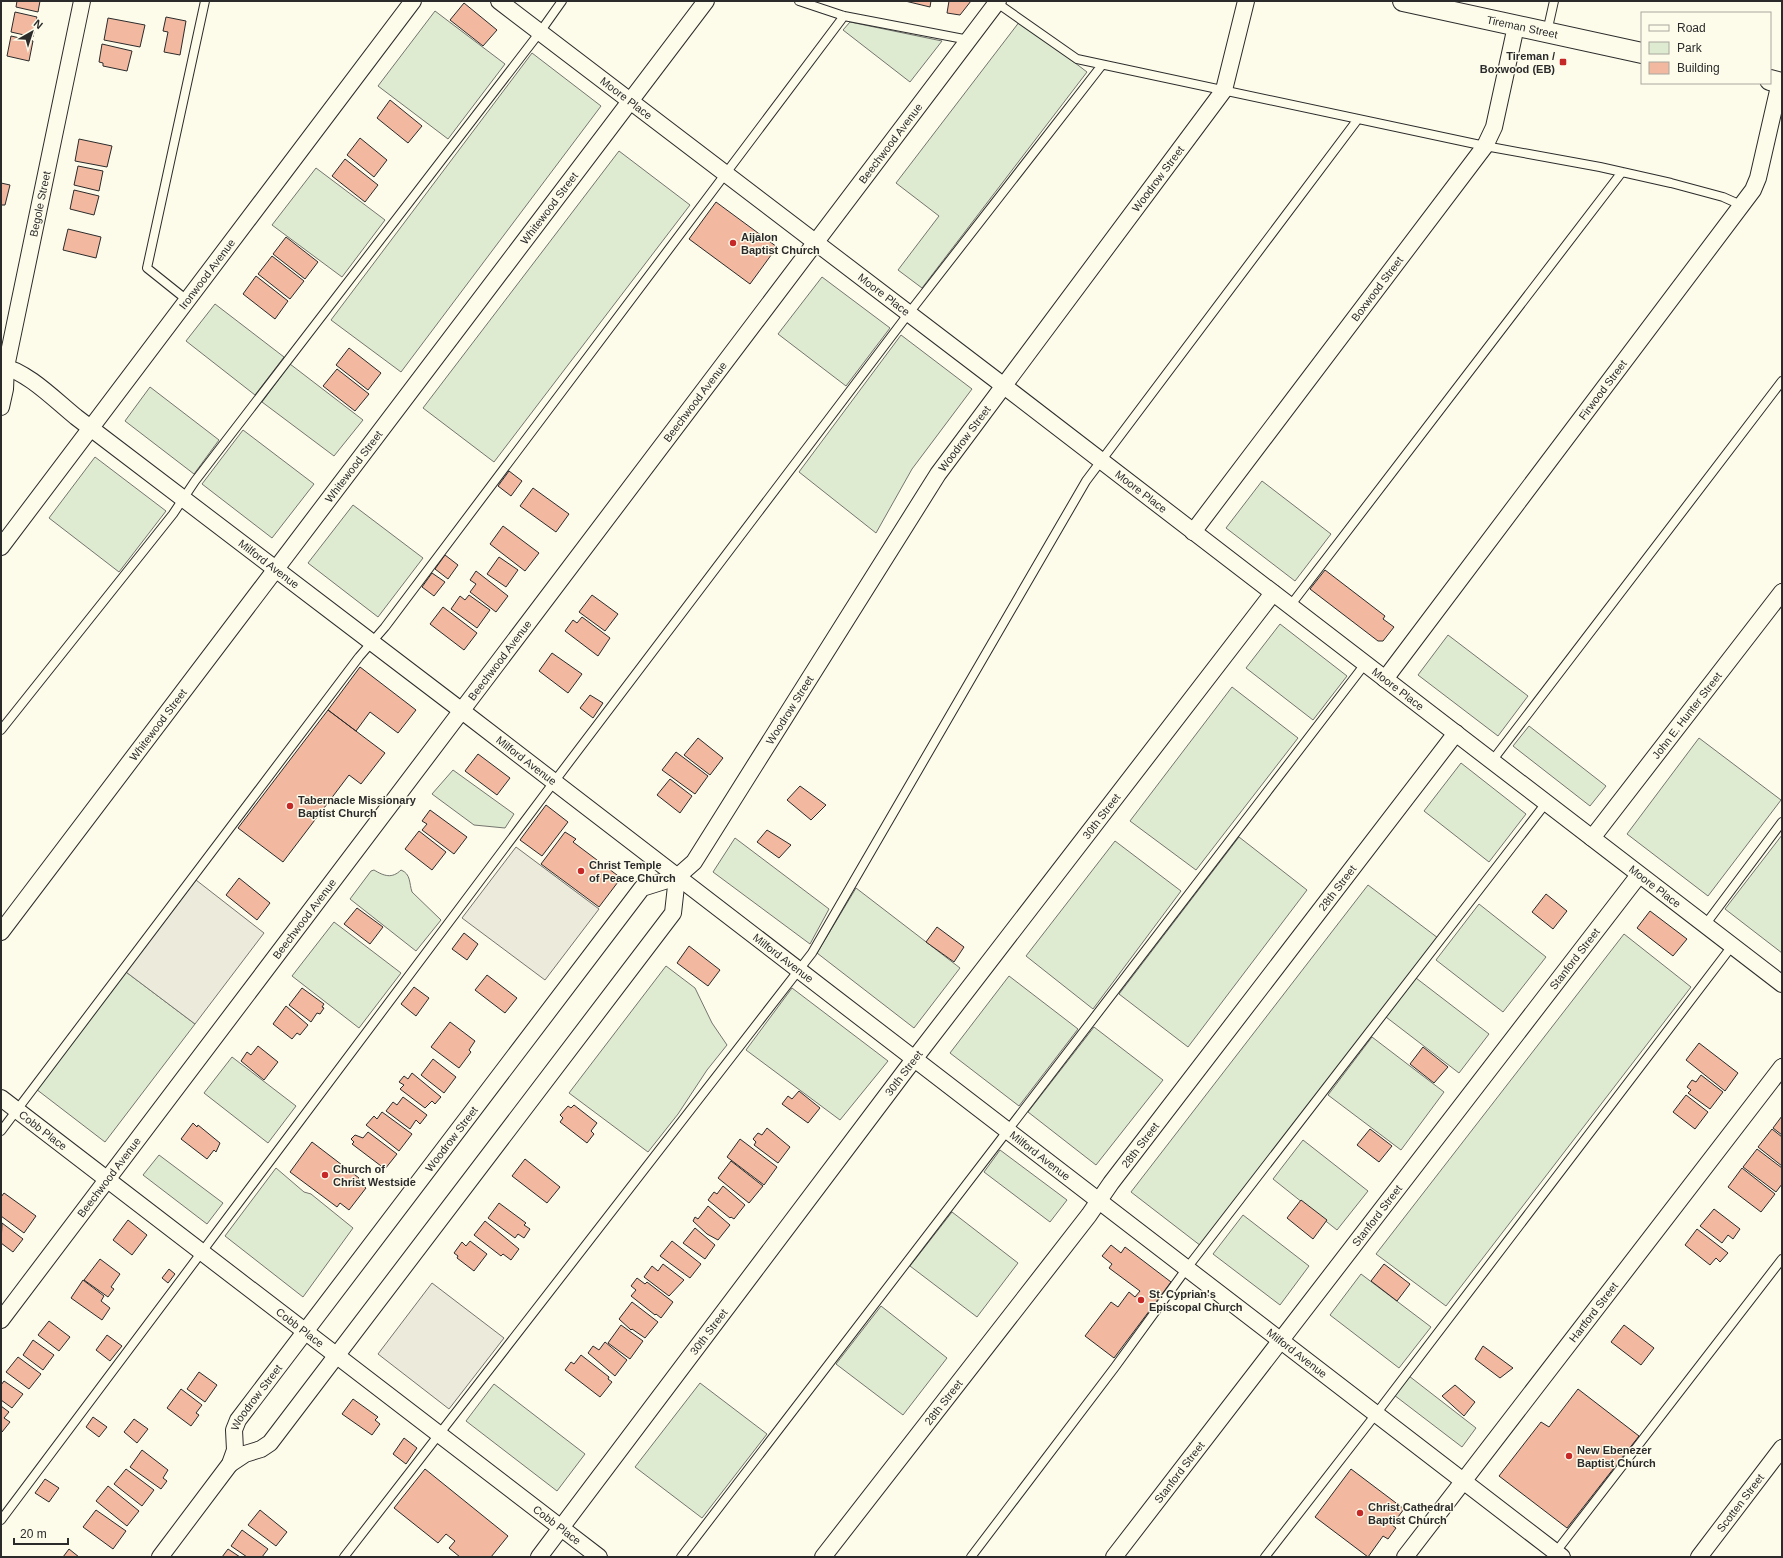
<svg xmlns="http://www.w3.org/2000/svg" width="1783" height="1558" viewBox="0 0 1783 1558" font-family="Arial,sans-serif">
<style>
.green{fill:#deebd1;stroke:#74746e}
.parking{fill:#eceadb;stroke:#74746e}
.building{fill:#f2b8a0;stroke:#2b2b2b}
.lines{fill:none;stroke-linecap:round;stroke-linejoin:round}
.service-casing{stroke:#2b2b2b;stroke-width:10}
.minor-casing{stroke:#2b2b2b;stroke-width:18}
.tertiary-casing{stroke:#2b2b2b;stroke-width:22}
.service{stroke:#fdfbea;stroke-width:8}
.minor{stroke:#fdfbea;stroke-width:16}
.tertiary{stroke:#fdfbea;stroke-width:20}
.poi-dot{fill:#c62828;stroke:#fdfbea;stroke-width:1.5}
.labels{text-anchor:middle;stroke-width:3;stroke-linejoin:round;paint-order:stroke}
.street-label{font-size:11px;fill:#2b2b2b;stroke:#fdfbea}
.poi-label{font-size:11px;font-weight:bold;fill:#2b2b2b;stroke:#fdfbea;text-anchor:start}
</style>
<rect width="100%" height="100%" fill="#fdfbea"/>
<path class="green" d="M435 11 505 64 448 139 378 86Z
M1020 21 1087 72 922 288 898 270 939 216 896 183Z
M850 22 942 41 910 82 843 30Z
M532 53 601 106 401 372 331 320Z
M619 151 690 205 494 462 423 408Z
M316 168 385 220 342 277 272 225Z
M822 277 890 328 846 386 778 334Z
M215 304 284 357 255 395 186 341Z
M901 335 972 389 912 469 876 533 799 472Z
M290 364 363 420 334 456 262 402Z
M150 387 219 440 194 474 125 421Z
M243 430 314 484 272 538 202 484Z
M95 457 166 511 119 572 49 518Z
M1262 481 1331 534 1295 581 1226 528Z
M353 505 423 558 378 617 308 563Z
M1280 624 1347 676 1313 720 1246 668Z
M1448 635 1528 696 1498 736 1418 675Z
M1232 687 1298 738 1196 870 1130 821Z
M1529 726 1606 786 1590 806 1513 746Z
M1699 738 1781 800 1708 896 1627 834Z
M1461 763 1526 814 1489 862 1424 811Z
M453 770 514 814 505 828 474 825 432 794Z
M1782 835V953L1725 909Z
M1239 837 1307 890 1188 1047 1119 994Z
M735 838 829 909 810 944 713 872Z
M1115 841 1181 891 1093 1009 1026 956Z
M374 870C384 876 392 879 401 870 411 874 409 883 412 892L441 920 416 951 350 899 371 871Z
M1368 885 1438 938 1201 1246 1131 1192Z
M856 888 960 968 914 1028 817 953Z
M1479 904 1546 957 1503 1012 1436 960Z
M334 922 401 973 359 1028 292 976Z
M1624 934 1691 987 1446 1306 1376 1254Z
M666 966 695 988 712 1023 727 1045 707 1070 678 1114 648 1152 569 1093Z
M126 972 195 1024 105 1142 36 1089Z
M1009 976 1078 1029 1019 1106 950 1053Z
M1416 978 1489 1034 1459 1073 1386 1017Z
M792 988 888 1061 840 1120 746 1050Z
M1094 1027 1163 1080 1096 1165 1028 1112Z
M1372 1037 1444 1092 1401 1150 1328 1095Z
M232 1057 296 1106 268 1143 204 1093Z
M1303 1140 1368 1191 1337 1230 1273 1179Z
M1000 1150 1067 1200 1050 1222 984 1172Z
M159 1155 223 1203 207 1224 143 1175Z
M276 1168 304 1192 311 1194 353 1228 303 1297 225 1236Z
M952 1212 1018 1263 977 1317 910 1266Z
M1243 1215 1309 1266 1280 1305 1213 1254Z
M1361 1274 1431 1327 1399 1368 1330 1315Z
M881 1306 947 1358 903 1415 836 1364Z
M1409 1376 1476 1428 1462 1447 1394 1395Z
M700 1383 767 1434 702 1518 635 1467Z
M494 1384 585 1454 557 1491 466 1421Z"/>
<path class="parking" d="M516 847 599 909 545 980 462 918Z
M196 880 264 933 195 1024 126 972Z
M432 1283 504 1338 449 1409 378 1354Z"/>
<path class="building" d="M17 1H40L38 12 16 7Z
M905 1H931L930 7Z
M949 1H971L960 15 947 13Z
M464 3 497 30 483 46 450 20Z
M15 12 37 17 33 37 11 32Z
M166 17 186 21 180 55 164 52 168 32 163 31Z
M108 18 145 25 140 47 104 40Z
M11 36 33 41 29 61 7 56Z
M102 44 132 51 127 71 103 66V63L99 62Z
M390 100 422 126 408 143 377 118Z
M360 138 387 160 374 177 347 155Z
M79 139 112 146 107 167 75 161Z
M345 159 378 185 365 202 332 176Z
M78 166 103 171 99 191 74 185Z
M1 183 10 185 5 205H1Z
M74 190 99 196 94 215 70 209Z
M716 202 777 247 750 284 689 239Z
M68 229 101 237 96 258 63 250Z
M286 237 318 262 305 279 273 254Z
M272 256 304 281 290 299 258 274Z
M256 276 288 301 275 319 243 294Z
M349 348 381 373 368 390 336 365Z
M337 369 369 394 355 411 323 386Z
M509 471 522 481 511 496 498 486Z
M533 488 569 514 556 532 520 506Z
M503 526 539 553 525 571 490 544Z
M445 555 458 565 448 579 435 569Z
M499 557 518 570 506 587 487 574Z
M1325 570 1385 616 1383 619 1394 627 1383 641H1378L1310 589Z
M476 571 508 596 496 612 470 592 476 584 470 580Z
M432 573 445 582 434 596 422 587Z
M469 595 490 610 477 628 451 609 460 596 465 600Z
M592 595 618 614 605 631 579 612Z
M443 607 477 633 464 650 430 624Z
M582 617 610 638 598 656 565 631 573 620 577 623Z
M552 653 582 674 568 693 539 671Z
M360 667 416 710 398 733 370 712 356 731 328 710Z
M590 695 603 703 593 718 580 708Z
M328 710 385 753 361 784 349 775 283 862 238 828Z
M698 738 723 758 710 775 684 755Z
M676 752 708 776 695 794 662 770Z
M478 754 510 778 497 795 465 771Z
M670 779 692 796 680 813 657 795Z
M800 786 826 805 811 820 787 800Z
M546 805 568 822 542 856 520 840Z
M430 810 467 837 454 854 422 830 427 824 422 821Z
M767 830 791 845 779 858 757 842Z
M419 831 446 852 432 870 405 849Z
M565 832 576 839 573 842 621 878 599 907 541 864Z
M239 878 270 903 257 920 226 895Z
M1546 894 1567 911 1553 929 1532 912Z
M357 908 383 927 370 944 344 924Z
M1650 911 1687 939 1673 956 1637 928Z
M937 927 964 947 954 962 926 942Z
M464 933 478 944 467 960 452 949Z
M689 946 720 970 708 986 677 963Z
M487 975 517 998 505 1013 475 990Z
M414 987 429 998 416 1016 401 1004Z
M302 988 324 1004 322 1007 324 1008 320 1014 317 1013 311 1022 289 1005Z
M286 1006 308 1025 300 1035 297 1033 292 1039 273 1024Z
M450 1022 475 1041 469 1050 471 1052 459 1068 431 1047Z
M1699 1043 1738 1073 1725 1091 1686 1060Z
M258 1046 278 1062 264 1080 241 1061 247 1052 251 1055Z
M1423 1047 1448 1067 1434 1083 1410 1064Z
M433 1059 456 1077 444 1093 421 1075Z
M412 1073 441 1097 435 1104 432 1101 425 1108 400 1089 404 1085 399 1082 404 1076 408 1079Z
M1701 1075 1723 1092 1710 1109 1688 1093 1691 1090 1687 1087 1692 1080 1696 1082Z
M799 1091 820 1108 808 1123 782 1104 788 1096 792 1099Z
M1686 1095 1708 1112 1695 1129 1673 1112Z
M403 1097 427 1115 420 1124 416 1120 410 1129 386 1111 393 1102 397 1105Z
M574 1105 597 1123 591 1131 594 1134 587 1143 560 1122 563 1118 560 1115 568 1106 571 1108Z
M382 1112 412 1134 399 1151 366 1125 374 1116 377 1119Z
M1782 1116V1135L1773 1128Z
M193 1123 197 1127 198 1125 220 1143 216 1152 214 1150 207 1159 181 1139Z
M767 1128 790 1147 778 1163 754 1145 756 1142 753 1139 758 1133 762 1135Z
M1370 1129 1392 1146 1379 1162 1357 1145Z
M1772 1129 1782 1137V1166L1758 1147Z
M368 1132 397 1154 385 1169 352 1144 354 1142 351 1139 355 1135 363 1138Z
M740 1139 777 1167 764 1185 727 1157Z
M312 1142 359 1178 356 1181 366 1188 349 1210 340 1203 337 1207 290 1172Z
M1757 1149 1782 1168V1184L1776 1192 1743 1167Z
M525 1159 560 1187 547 1203 512 1176Z
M731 1161 763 1186 749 1203 718 1178Z
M1742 1168 1775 1194 1761 1212 1728 1187Z
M723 1186 745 1205 734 1219 731 1217 730 1218 708 1200 714 1192 717 1194Z
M4 1193 36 1216 24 1233 1 1216V1197Z
M1301 1200 1327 1220 1313 1239 1287 1218Z
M499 1203 526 1223 524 1225 530 1229 524 1238 518 1234 515 1238 488 1218Z
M708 1206 730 1225 718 1240 707 1234 693 1221 695 1217 698 1219Z
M1714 1209 1740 1229 1733 1239 1728 1235 1722 1243 1700 1226Z
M128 1220 147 1235 132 1255 113 1240Z
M485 1221 519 1249 511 1260 503 1254 501 1256 474 1235Z
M2 1223 23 1239 13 1252 1 1243Z
M695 1228 715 1245 705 1259 683 1243Z
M1697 1229 1728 1253 1720 1262 1716 1258 1710 1265 1685 1245Z
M470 1241 487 1254 474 1271 457 1258 458 1256 454 1253 462 1242 466 1246Z
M672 1241 701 1264 690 1278 660 1256Z
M1111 1245 1121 1253 1125 1247 1171 1282 1114 1358 1085 1336 1111 1302 1118 1307 1129 1292 1135 1297 1140 1291 1109 1268 1112 1264 1102 1256Z
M100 1259 120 1274 111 1287 114 1289 108 1297 84 1280Z
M663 1264 684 1280 669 1296 644 1277 652 1266 658 1271Z
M1384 1264 1410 1284 1397 1301 1371 1281Z
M169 1269 175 1274 168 1283 162 1278Z
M637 1278 645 1284 647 1282 673 1302 661 1318 656 1314 655 1315 631 1296 636 1290 631 1286Z
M83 1280 104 1296 101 1301 110 1308 102 1320 71 1298Z
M632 1302 658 1322 645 1338 632 1329 631 1330 619 1319Z
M49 1321 70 1337 59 1351 38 1335Z
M621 1325 643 1341 630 1359 608 1343Z
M1624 1325 1654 1348 1641 1365 1611 1342Z
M107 1335 122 1346 110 1361 96 1350Z
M33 1340 54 1355 43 1370 23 1355Z
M605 1342 627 1360 615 1376 588 1353 593 1346 599 1350Z
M1483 1346 1513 1368 1500 1378 1475 1359Z
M581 1355 609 1377 608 1379 612 1382 600 1397 565 1370 571 1362 574 1364Z
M18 1357 41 1374 29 1389 6 1372Z
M199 1372 217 1385 205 1402 187 1389Z
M4 1381 23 1394 12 1408 1 1400V1385Z
M1455 1385 1475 1402 1464 1416 1442 1396Z
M181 1389 202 1405 196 1413 199 1415 191 1426 167 1408Z
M1578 1389 1639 1436 1567 1528 1499 1476 1541 1422 1549 1427Z
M353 1399 378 1417 375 1420 380 1424 372 1435 342 1414Z
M1 1406 9 1412 4 1418 10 1422 2 1432 1 1431Z
M93 1417 107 1427 99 1437 86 1427Z
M134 1419 148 1429 137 1443 124 1432Z
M404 1438 417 1448 406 1464 393 1454Z
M142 1450 168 1470 163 1478 167 1481 161 1489 130 1467Z
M126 1469 154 1490 142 1506 114 1484Z
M425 1469 508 1536 491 1557H460L449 1548 455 1541 446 1534 438 1543 394 1508Z
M1351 1469 1404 1509 1392 1525 1396 1528 1388 1539 1383 1536 1368 1557 1315 1517Z
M45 1479 59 1488 49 1502 35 1493Z
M108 1486 139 1511 127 1526 96 1501Z
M96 1510 126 1531 113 1549 83 1527Z
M260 1510 287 1532 276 1546 248 1525Z
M242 1530 268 1549 262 1557H247L231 1546Z
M69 1549 79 1557H63Z
M228 1549 240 1557H222Z"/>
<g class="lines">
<defs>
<path id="service" d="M799 1 844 16 969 40
M997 3 1077 59 1485 146 1600 167 1671 183 1723 197 1741 205
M1547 32 1554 1
M187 300 147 268 205 1
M1290 606 1622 172
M1 730 173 514 195 481 540 32 562 1
M1492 761 1782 381
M1705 925 1782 822
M1 1131 359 657 385 627 844 16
M1 1520 554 782 909 313 1102 65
M1555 1553 1782 1259
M344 1557 812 953 1086 481 1358 119
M681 1557 1365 664
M971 1557 1115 1367 1187 1268 1546 803
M1265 1557 1376 1414 1732 946"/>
<g id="minor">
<path id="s1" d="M499 1 1004 386 1782 984"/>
<path id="s2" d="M1 366C27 371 55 400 76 417L462 711 1562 1557"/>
<path id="s3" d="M1 407 5 389 6 367 82 1"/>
<path id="s4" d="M1193 532 1485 146 1494 127 1516 26"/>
<path id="s5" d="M1 547 413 1"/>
<path id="s6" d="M1385 679 1753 190 1758 178 1780 82"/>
<path id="s7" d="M1592 838 1782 592"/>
<path id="s8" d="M1 932 706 1"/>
<path id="s9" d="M1 1098 599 1557"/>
<path id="s10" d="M1 1320 998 1"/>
<path d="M230 1464 245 1454 261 1449 270 1443 673 913 677 877"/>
<path id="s11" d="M160 1557 230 1464 235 1450 234 1430 238 1420 642 888 677 877 694 862 938 474 1224 90 1246 1"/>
<path id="s12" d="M539 1557 905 1071 1273 593"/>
<path id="s13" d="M823 1557 1089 1215 1111 1183 1456 733"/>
<path id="s14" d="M1114 1557 1639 875"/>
<path id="s15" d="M1405 1557 1782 1067"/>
<path id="s16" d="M1699 1557 1782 1448"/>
</g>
<g id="tertiary">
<path id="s17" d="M1403 1 1642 53"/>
<path d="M1770 80 1782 83"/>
</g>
</defs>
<use href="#service" class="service-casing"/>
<use href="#minor" class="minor-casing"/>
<use href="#tertiary" class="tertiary-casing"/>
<use href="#service" class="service"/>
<use href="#minor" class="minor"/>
<use href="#tertiary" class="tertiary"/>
</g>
<g class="poi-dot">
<rect x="1559" y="58" width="8" height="8" rx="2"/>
<circle cx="733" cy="243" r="4"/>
<circle cx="290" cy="806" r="4"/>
<circle cx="581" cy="871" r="4"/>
<circle cx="325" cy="1175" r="4"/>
<circle cx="1141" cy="1300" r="4"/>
<circle cx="1569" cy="1456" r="4"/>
<circle cx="1360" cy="1513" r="4"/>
</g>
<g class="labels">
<g class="street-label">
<text dy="4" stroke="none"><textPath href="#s17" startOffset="122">Tireman Street</textPath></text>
<text dy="4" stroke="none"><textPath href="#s1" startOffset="160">Moore Place</textPath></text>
<text dy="4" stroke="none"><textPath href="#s10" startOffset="1475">Beechwood Avenue</textPath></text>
<text dy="4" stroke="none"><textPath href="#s11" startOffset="1716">Woodrow Street</textPath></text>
<text dy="4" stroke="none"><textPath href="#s3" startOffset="207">Begole Street</textPath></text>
<text dy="4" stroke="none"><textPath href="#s8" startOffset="908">Whitewood Street</textPath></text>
<text dy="4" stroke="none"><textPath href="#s5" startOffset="342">Ironwood Avenue</textPath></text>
<text dy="4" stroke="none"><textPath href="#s4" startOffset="305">Boxwood Street</textPath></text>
<text dy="4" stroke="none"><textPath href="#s1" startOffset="484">Moore Place</textPath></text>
<text dy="4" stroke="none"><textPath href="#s6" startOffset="362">Firwood Street</textPath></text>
<text dy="4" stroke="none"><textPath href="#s10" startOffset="1151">Beechwood Avenue</textPath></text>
<text dy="4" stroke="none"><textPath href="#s11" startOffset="1392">Woodrow Street</textPath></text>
<text dy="4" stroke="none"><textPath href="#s8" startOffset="584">Whitewood Street</textPath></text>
<text dy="4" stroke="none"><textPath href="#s1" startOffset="808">Moore Place</textPath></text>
<text dy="4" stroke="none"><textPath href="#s2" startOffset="334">Milford Avenue</textPath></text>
<text dy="4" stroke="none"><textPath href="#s10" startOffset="827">Beechwood Avenue</textPath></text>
<text dy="4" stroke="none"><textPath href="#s1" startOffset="1132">Moore Place</textPath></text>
<text dy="4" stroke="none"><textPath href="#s11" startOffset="1069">Woodrow Street</textPath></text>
<text dy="4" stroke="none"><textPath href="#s7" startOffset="155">John E. Hunter Street</textPath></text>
<text dy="4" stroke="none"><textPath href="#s8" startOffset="260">Whitewood Street</textPath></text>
<text dy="4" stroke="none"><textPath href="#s2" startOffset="658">Milford Avenue</textPath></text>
<text dy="4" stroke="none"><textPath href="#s12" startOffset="930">30th Street</textPath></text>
<text dy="4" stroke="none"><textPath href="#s1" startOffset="1456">Moore Place</textPath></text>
<text dy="4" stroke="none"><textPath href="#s13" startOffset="844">28th Street</textPath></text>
<text dy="4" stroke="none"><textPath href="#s10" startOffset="503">Beechwood Avenue</textPath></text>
<text dy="4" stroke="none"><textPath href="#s2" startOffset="982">Milford Avenue</textPath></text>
<text dy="4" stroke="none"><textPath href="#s14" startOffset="755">Stanford Street</textPath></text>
<text dy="4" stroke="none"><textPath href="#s12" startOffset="606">30th Street</textPath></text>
<text dy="4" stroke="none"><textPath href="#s9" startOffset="53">Cobb Place</textPath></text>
<text dy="4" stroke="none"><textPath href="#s11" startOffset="515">Woodrow Street</textPath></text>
<text dy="4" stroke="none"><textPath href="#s13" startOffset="520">28th Street</textPath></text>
<text dy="4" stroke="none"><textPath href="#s2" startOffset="1306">Milford Avenue</textPath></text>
<text dy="4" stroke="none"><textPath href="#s10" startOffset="179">Beechwood Avenue</textPath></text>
<text dy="4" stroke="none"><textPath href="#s14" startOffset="431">Stanford Street</textPath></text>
<text dy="4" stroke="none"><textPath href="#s15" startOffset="309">Hartford Street</textPath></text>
<text dy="4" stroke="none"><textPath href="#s9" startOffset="377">Cobb Place</textPath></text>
<text dy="4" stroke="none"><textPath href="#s12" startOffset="282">30th Street</textPath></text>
<text dy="4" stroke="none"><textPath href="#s2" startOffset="1630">Milford Avenue</textPath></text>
<text dy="4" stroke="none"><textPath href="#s11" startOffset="191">Woodrow Street</textPath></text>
<text dy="4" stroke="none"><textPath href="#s13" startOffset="196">28th Street</textPath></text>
<text dy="4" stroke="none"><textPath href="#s14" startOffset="107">Stanford Street</textPath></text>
<text dy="4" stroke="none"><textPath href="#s16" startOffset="68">Scotten Street</textPath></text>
<text dy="4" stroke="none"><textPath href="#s9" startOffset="701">Cobb Place</textPath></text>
</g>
<g class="poi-label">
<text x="1555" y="60" text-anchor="end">Tireman /<tspan x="1555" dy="13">Boxwood (EB)</tspan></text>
<text x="741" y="241">Aijalon<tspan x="741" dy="13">Baptist Church</tspan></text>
<text x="298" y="804">Tabernacle Missionary<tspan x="298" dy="13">Baptist Church</tspan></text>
<text x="589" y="869">Christ Temple<tspan x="589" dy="13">of Peace Church</tspan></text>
<text x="333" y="1173">Church of<tspan x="333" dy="13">Christ Westside</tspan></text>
<text x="1149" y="1298">St. Cyprian's<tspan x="1149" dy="13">Episcopal Church</tspan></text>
<text x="1577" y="1454">New Ebenezer<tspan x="1577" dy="13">Baptist Church</tspan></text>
<text x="1368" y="1511">Christ Cathedral<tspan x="1368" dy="13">Baptist Church</tspan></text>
</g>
</g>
<rect width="1783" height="1558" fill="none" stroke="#2b2b2b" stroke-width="4"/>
<rect x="1641" y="12" width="130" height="72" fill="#fdfbea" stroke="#a9a89e"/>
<rect x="1649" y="25" width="20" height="6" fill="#fdfbea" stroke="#a9a89e"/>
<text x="1677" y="32" font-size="12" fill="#2b2b2b">Road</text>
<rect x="1649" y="42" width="20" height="12" fill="#deebd1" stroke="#a9a89e"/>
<text x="1677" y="52" font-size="12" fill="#2b2b2b">Park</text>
<rect x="1649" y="62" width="20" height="12" fill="#f2b8a0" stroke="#a9a89e"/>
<text x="1677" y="72" font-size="12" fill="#2b2b2b">Building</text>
<g transform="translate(32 32) rotate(39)" stroke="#fdfbea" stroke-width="3" paint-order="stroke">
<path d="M0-3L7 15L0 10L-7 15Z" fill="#2b2b2b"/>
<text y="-6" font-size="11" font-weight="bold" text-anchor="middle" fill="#2b2b2b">N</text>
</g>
<path d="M14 1538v6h54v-6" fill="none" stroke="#2b2b2b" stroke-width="2"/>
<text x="20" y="1538" font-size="12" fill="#2b2b2b" stroke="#fdfbea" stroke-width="3" paint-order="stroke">20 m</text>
</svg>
